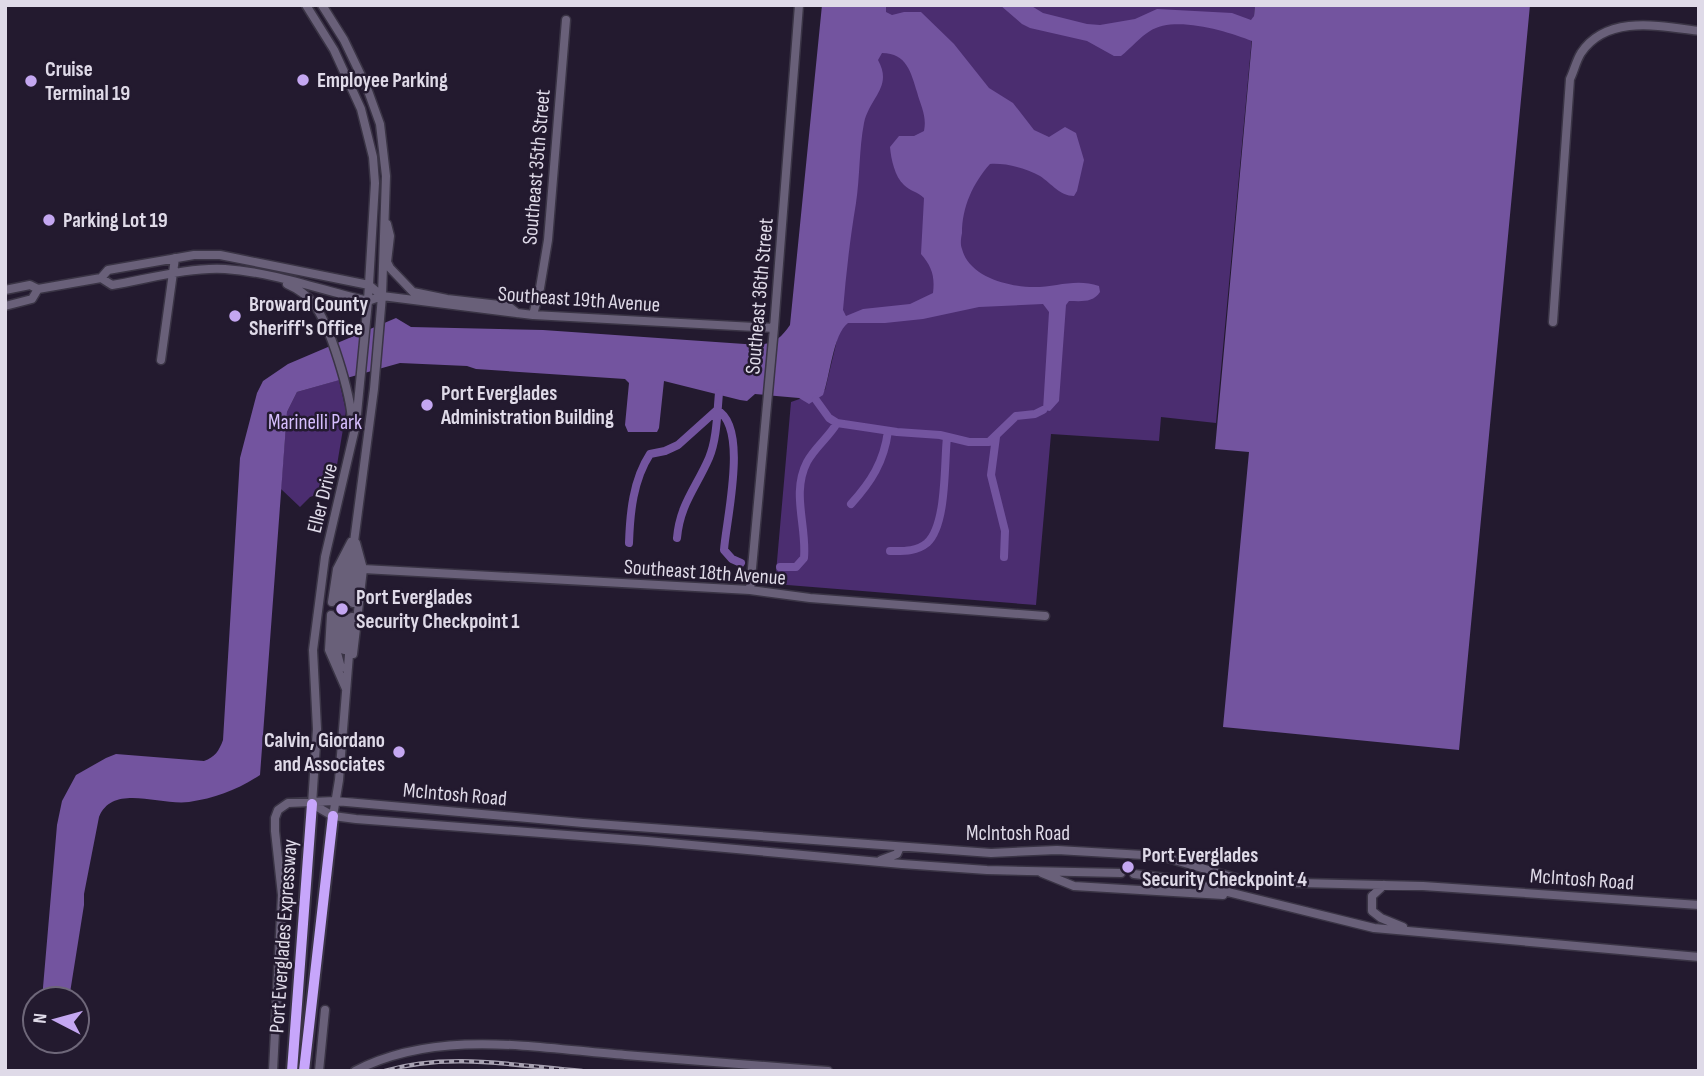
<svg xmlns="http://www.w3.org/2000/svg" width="1704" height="1076" viewBox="0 0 1704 1076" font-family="'Sofia Sans Condensed',sans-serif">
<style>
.green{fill:#4b2d70}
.water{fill:#73549f;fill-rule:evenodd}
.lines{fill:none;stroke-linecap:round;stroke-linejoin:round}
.canal{stroke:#73549f;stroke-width:8}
.minor-casing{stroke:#3a3445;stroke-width:11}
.highway-casing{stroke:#3a3445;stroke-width:14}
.minor{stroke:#696079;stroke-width:8}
.highway{stroke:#c7a6fb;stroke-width:10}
.rail-casing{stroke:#a8a2b2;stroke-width:4.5}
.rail{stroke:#231a2f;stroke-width:2;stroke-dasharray:5;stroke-linecap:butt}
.poi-dot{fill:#c4a7f1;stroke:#231a2f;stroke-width:2.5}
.labels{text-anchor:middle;stroke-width:5;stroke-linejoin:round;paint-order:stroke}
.poi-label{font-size:21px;font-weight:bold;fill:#dfdae8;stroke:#231a2f;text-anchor:start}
.street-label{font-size:21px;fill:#dfdae8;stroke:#231a2f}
.park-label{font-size:21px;fill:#d6befd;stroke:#231a2f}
</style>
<rect width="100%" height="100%" fill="#231a2f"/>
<path class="green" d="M870 5H1255L1216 423 1161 417 1159 441 1051 434 1036 605 775 584 791 402 825 390 837 340Z
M339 380 346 411 333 489 310 497 300 507 281 489 287 412 297 392Z"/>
<path class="water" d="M822 5H886V12L892 15 904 12H921L954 44 989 88 1013 103 1034 130 1049 137 1065 127 1076 133 1084 160 1077 191 1074 196C1060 196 1052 184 1040 176 1026 168 1006 163 990 164 973 183 962 207 962 233 961 238 960 244 962 249 969 277 1009 287 1034 287 1057 287 1076 278 1099 286L1100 292C1093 303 1081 301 1069 301L1066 305 1059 401 1050 411 1043 410 1049 312 1043 304 979 307 923 319 885 323H848C833 334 830 377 823 395L809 404 799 398 755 394 747 401 740 400 664 381 659 428 657 432H628L625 425 629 383 625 379 476 369 467 366 400 363 297 392 287 412 260 775C237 790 216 798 189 802 160 806 113 783 99 817L84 894V905L69 999H42L57 825 62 801 76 775 106 758 116 754 204 761C215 757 219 751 223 740L240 458 257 393 263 381 288 364 396 318 411 327 543 330 759 345C775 343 781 338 790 325ZM882 53C907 53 911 73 917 92 921 107 927 116 924 131L914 136H899L890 147C891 159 895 177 904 185 910 191 918 192 924 198L921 254C932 267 935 276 933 293L910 304 863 309 846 316 843 310C846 274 850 239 856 203 860 177 859 149 864 123 870 97 893 87 878 60Z
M1000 5H1030L1043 13 1087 24 1100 25 1135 19 1157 9 1232 13 1251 20 1254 16 1255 5H1530L1459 750 1223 727 1249 452 1215 449 1252 41C1227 31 1174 15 1150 31 1140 37 1131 48 1121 56H1114L1087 41 1030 28 1022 24Z"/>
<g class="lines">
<path class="canal" d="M816 400 829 418 837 423 897 432 940 435 969 442H989L1016 416 1035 414 1043 410
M996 437 991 475 1005 531 1004 557
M851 504C871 482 884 462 888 431
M677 538C680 504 696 488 709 458 717 439 717 414 719 393
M629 543C630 513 633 480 650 454L665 451 678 445 717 410C749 427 726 520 724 550L732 559 741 563
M890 551C903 551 916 552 927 543 947 525 944 464 947 437
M780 567H796L804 558C807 526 791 493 807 462 815 447 829 437 837 423"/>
<defs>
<path id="minor" d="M306 5 334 50 361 109 373 157 375 183 368 301 356 424 325 557 313 650 317 729 312 804
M322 5 344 40 367 88 380 124 386 176 382 296 374 389 346 603
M387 224 390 236 387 262 390 268 413 292 447 299 508 306 517 313
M101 278 112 285C148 279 188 267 225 269 273 272 321 290 368 301L382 296 533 315 774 328
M287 284C298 289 306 294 313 303 330 324 351 395 352 422
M5 290 30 285 38 289 101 278 108 270 194 255H220L369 285 382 296
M5 306 32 299 38 289
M533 315 540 288 548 240 566 20
M1553 322 1570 79C1574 71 1576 61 1581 53 1607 14 1660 26 1699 31
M161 360 175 258
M363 569 750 590 810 598 1045 616
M750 590 774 328 799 5
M332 602 337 569 351 542
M340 602 343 571 348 556
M353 603 357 569 356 557
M331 615 329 650 346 689
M338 616 336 649 341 668
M344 650 345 616
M353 654 363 569 356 543
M312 804 333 816 356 819 647 841 902 864 987 870 1121 873
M333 816 339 780 352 617
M881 860 897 854 900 847
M1042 873 1074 886 1223 895
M1134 874 1175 879 1374 928 1699 957
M1384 885 1372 896V911L1381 918 1403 927
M273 1071 282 895 275 831V818L278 810 288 803 335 801 583 823 991 853 1057 850 1161 856 1239 879 1265 882 1423 886 1699 905
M319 1071 325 1010
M355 1071C438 1028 536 1048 625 1055 692 1060 760 1066 828 1071"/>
<path id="highway" d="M292 1071 312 804
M304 1071 333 816"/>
</defs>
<use href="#minor" class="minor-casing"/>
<use href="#highway" class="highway-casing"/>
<use href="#minor" class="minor"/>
<use href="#highway" class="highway"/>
<defs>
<path id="rail" d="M385 1071C448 1052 517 1066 582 1071"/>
</defs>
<use href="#rail" class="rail-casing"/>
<use href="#rail" class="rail"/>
</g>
<g class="poi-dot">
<circle cx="303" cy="80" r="7"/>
<circle cx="31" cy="81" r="7"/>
<circle cx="49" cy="220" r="7"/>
<circle cx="235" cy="316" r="7"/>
<circle cx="427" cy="405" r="7"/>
<circle cx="342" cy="609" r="7"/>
<circle cx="399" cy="752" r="7"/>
<circle cx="1128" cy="867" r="7"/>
</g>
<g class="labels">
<g class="poi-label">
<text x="45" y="76">Cruise<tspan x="45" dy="24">Terminal 19</tspan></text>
<text x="317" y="87">Employee Parking</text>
<text x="63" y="227">Parking Lot 19</text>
<text x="249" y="311">Broward County<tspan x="249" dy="24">Sheriff's Office</tspan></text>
<text x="441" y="400">Port Everglades<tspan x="441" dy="24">Administration Building</tspan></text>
<text x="356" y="604">Port Everglades<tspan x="356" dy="24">Security Checkpoint 1</tspan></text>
<text x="385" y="747" text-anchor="end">Calvin, Giordano<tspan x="385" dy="24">and Associates</tspan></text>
<text x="1142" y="862">Port Everglades<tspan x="1142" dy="24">Security Checkpoint 4</tspan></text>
</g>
<g class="street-label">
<text transform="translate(536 167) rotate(-85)" y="7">Southeast 35th Street</text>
<text transform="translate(759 296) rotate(-85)" y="7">Southeast 36th Street</text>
<text transform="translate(579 299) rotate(4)" y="7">Southeast 19th Avenue</text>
<text transform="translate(322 498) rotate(-76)" y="7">Eller Drive</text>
<text transform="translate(705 572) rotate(4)" y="7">Southeast 18th Avenue</text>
<text transform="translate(455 794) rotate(5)" y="7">McIntosh Road</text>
<text x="1018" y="840">McIntosh Road</text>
<text transform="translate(1582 879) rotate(4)" y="7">McIntosh Road</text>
<text transform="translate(283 936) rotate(-86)" y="7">Port Everglades Expressway</text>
</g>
<g class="park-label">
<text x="315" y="429">Marinelli Park</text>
</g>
</g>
<rect width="1704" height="1076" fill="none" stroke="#dfdae8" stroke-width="14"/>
<g transform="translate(56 1020) rotate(276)"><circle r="33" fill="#231a2f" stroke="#6e6779" stroke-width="2"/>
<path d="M0-5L12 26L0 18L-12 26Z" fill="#c4a7f1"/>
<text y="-10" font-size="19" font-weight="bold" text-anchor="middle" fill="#dfdae8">N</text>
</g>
</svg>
